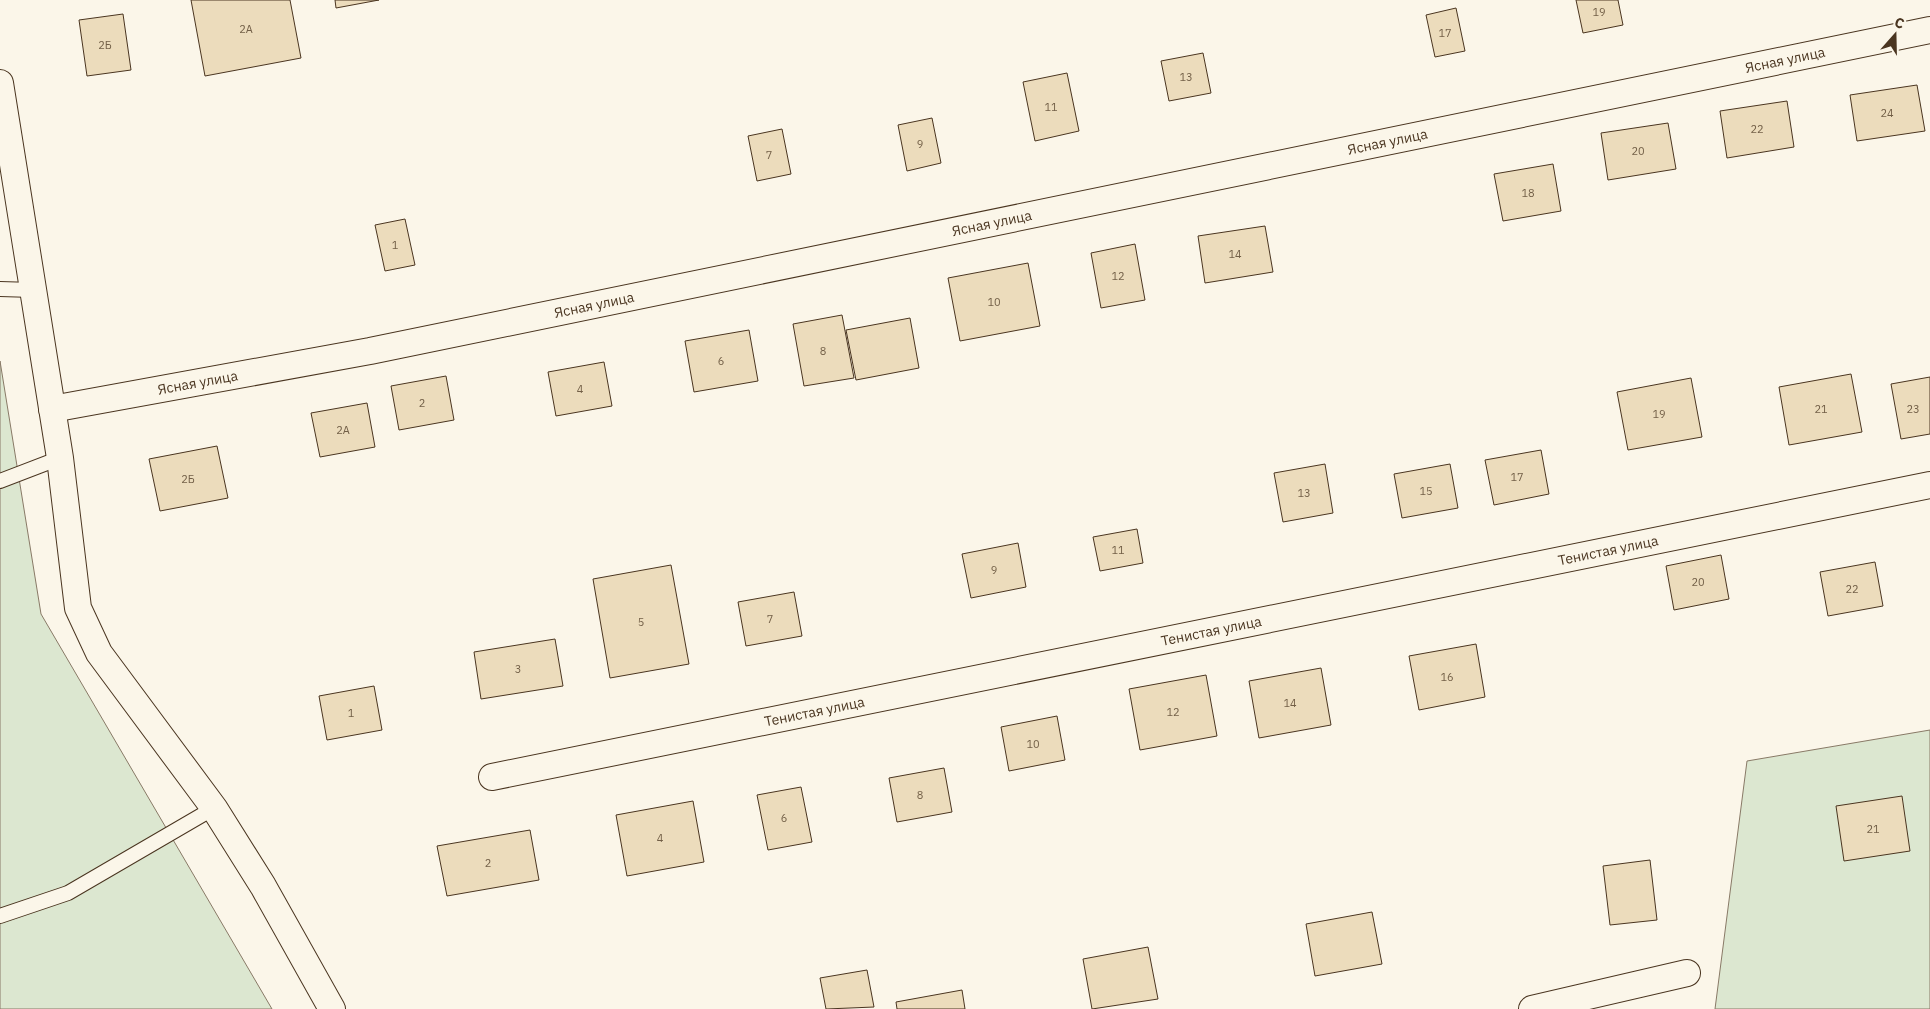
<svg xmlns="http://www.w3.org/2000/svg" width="1930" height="1009" viewBox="0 0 1930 1009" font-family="'IBM Plex Sans',sans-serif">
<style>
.green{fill:#dce7d0;stroke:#887966}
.building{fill:#ecdcbc;stroke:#4a3520}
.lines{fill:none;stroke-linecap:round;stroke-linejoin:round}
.lane-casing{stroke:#4a3520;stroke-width:16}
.street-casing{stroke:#4a3520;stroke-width:28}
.lane{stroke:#fbf6e9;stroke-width:14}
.street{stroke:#fbf6e9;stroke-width:26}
.labels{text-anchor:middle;stroke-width:4;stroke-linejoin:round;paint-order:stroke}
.number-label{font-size:11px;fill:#725f47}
.street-label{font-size:14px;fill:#4a3520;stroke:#fbf6e9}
</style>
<rect width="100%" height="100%" fill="#fbf6e9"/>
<path class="green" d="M0 361 41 614 272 1009H0Z
M1930 730V1009H1715L1747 761Z"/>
<path class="building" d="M191 0H290L301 58 205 76Z
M335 0H379L336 8Z
M1576 0H1618L1623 25 1583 33Z
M1456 8 1465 51 1435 57 1426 15Z
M123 14 131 70 87 76 79 20Z
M1203 53 1211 93 1169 101 1161 61Z
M1067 73 1079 131 1035 141 1023 82Z
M1917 85 1925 131 1857 141 1850 95Z
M1787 101 1794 147 1727 158 1720 111Z
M932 118 941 163 907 171 898 125Z
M1668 123 1676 169 1608 180 1601 133Z
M782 129 791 174 757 181 748 136Z
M1553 164 1561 211 1503 221 1494 174Z
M405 219 415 265 385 271 375 225Z
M1265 226 1273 272 1205 283 1198 236Z
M1135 244 1145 300 1101 308 1091 253Z
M1028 263 1040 326 960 341 948 278Z
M842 315 854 378 804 386 793 324Z
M910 318 919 368 856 380 846 330Z
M749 330 758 381 694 392 685 341Z
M604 362 612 406 556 416 548 372Z
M1851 374 1862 432 1789 445 1779 387Z
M446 376 454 420 399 430 391 386Z
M1930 377V434L1901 439 1891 384Z
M1691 378 1702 437 1628 450 1617 392Z
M367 403 375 447 320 457 311 413Z
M217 446 228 498 160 511 149 459Z
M1541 450 1549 494 1494 505 1485 460Z
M1325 464 1333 513 1283 522 1274 473Z
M1450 464 1458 508 1402 518 1394 474Z
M1137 529 1143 563 1100 571 1093 537Z
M1018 543 1026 587 971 598 962 554Z
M1721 555 1729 599 1674 610 1666 566Z
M1875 562 1883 606 1828 616 1820 572Z
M671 565 689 664 610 678 593 579Z
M794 592 802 636 746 646 738 602Z
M555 639 563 686 481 699 474 652Z
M1476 644 1485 697 1419 710 1409 656Z
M1321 668 1331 725 1259 738 1249 681Z
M1206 675 1217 736 1140 750 1129 689Z
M374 686 382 730 327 740 319 696Z
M1057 716 1065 760 1009 771 1001 727Z
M944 768 952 812 897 822 889 778Z
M801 787 812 842 768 850 757 795Z
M1902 796 1910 851 1844 861 1836 806Z
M693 801 704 862 627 876 616 815Z
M530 830 539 880 447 896 437 846Z
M1650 860 1657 920 1610 925 1603 866Z
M1372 912 1382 964 1315 976 1306 924Z
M1148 947 1158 999 1092 1009 1083 959Z
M867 970 874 1007 826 1009 820 978Z
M962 990 965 1009H897L896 1002Z"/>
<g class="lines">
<defs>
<path id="lane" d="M0 289 33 290
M0 481 60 458
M0 916 68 893 214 808"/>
<g id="street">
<path d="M0 83 60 458 78 608 99 653 214 808 263 886 332 1009"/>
<path id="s1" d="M52 409 370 351 1930 30"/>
<path id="s2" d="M492 777 1930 485"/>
<path d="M1532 1009 1687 973"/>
</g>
</defs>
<use href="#lane" class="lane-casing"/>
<use href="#street" class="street-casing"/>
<use href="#lane" class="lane"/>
<use href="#street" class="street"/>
</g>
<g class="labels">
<g class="number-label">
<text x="1599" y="16">19</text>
<text x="246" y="33">2А</text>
<text x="1445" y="37">17</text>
<text x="105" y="49">2Б</text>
<text x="1186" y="81">13</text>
<text x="1051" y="111">11</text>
<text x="1887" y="117">24</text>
<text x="1757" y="133">22</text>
<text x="920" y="148">9</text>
<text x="1638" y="155">20</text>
<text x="769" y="159">7</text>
<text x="1528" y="197">18</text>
<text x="395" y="249">1</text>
<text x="1235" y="258">14</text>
<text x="1118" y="280">12</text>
<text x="994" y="306">10</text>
<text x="823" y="355">8</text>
<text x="721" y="365">6</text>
<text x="580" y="393">4</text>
<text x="422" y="407">2</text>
<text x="1821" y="413">21</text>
<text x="1913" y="413">23</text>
<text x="1659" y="418">19</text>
<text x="343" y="434">2А</text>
<text x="1517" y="481">17</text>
<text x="188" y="483">2Б</text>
<text x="1426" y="495">15</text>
<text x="1304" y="497">13</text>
<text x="1118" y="554">11</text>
<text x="994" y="574">9</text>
<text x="1698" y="586">20</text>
<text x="1852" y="593">22</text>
<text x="770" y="623">7</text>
<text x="641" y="626">5</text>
<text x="518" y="673">3</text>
<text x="1447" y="681">16</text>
<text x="1290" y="707">14</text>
<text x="1173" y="716">12</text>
<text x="351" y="717">1</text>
<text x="1033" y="748">10</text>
<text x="920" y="799">8</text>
<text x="784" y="822">6</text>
<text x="1873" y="833">21</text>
<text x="660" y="842">4</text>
<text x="488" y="867">2</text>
</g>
<g class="street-label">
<text dy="5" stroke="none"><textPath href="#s1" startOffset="1768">Ясная улица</textPath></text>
<text dy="5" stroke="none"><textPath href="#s1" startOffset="1362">Ясная улица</textPath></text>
<text dy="5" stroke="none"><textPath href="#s1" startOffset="958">Ясная улица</textPath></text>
<text dy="5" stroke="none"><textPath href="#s1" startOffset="552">Ясная улица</textPath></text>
<text dy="5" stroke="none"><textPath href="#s1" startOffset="148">Ясная улица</textPath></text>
<text dy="5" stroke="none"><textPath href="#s2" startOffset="1139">Тенистая улица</textPath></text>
<text dy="5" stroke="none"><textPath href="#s2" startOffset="734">Тенистая улица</textPath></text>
<text dy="5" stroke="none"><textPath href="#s2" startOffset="329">Тенистая улица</textPath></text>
</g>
</g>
<g transform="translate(1895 35) rotate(20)" stroke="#fbf6e9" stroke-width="4" paint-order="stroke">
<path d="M0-4L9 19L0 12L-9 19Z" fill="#4a3520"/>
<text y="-8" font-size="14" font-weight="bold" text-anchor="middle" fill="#4a3520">С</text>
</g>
</svg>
